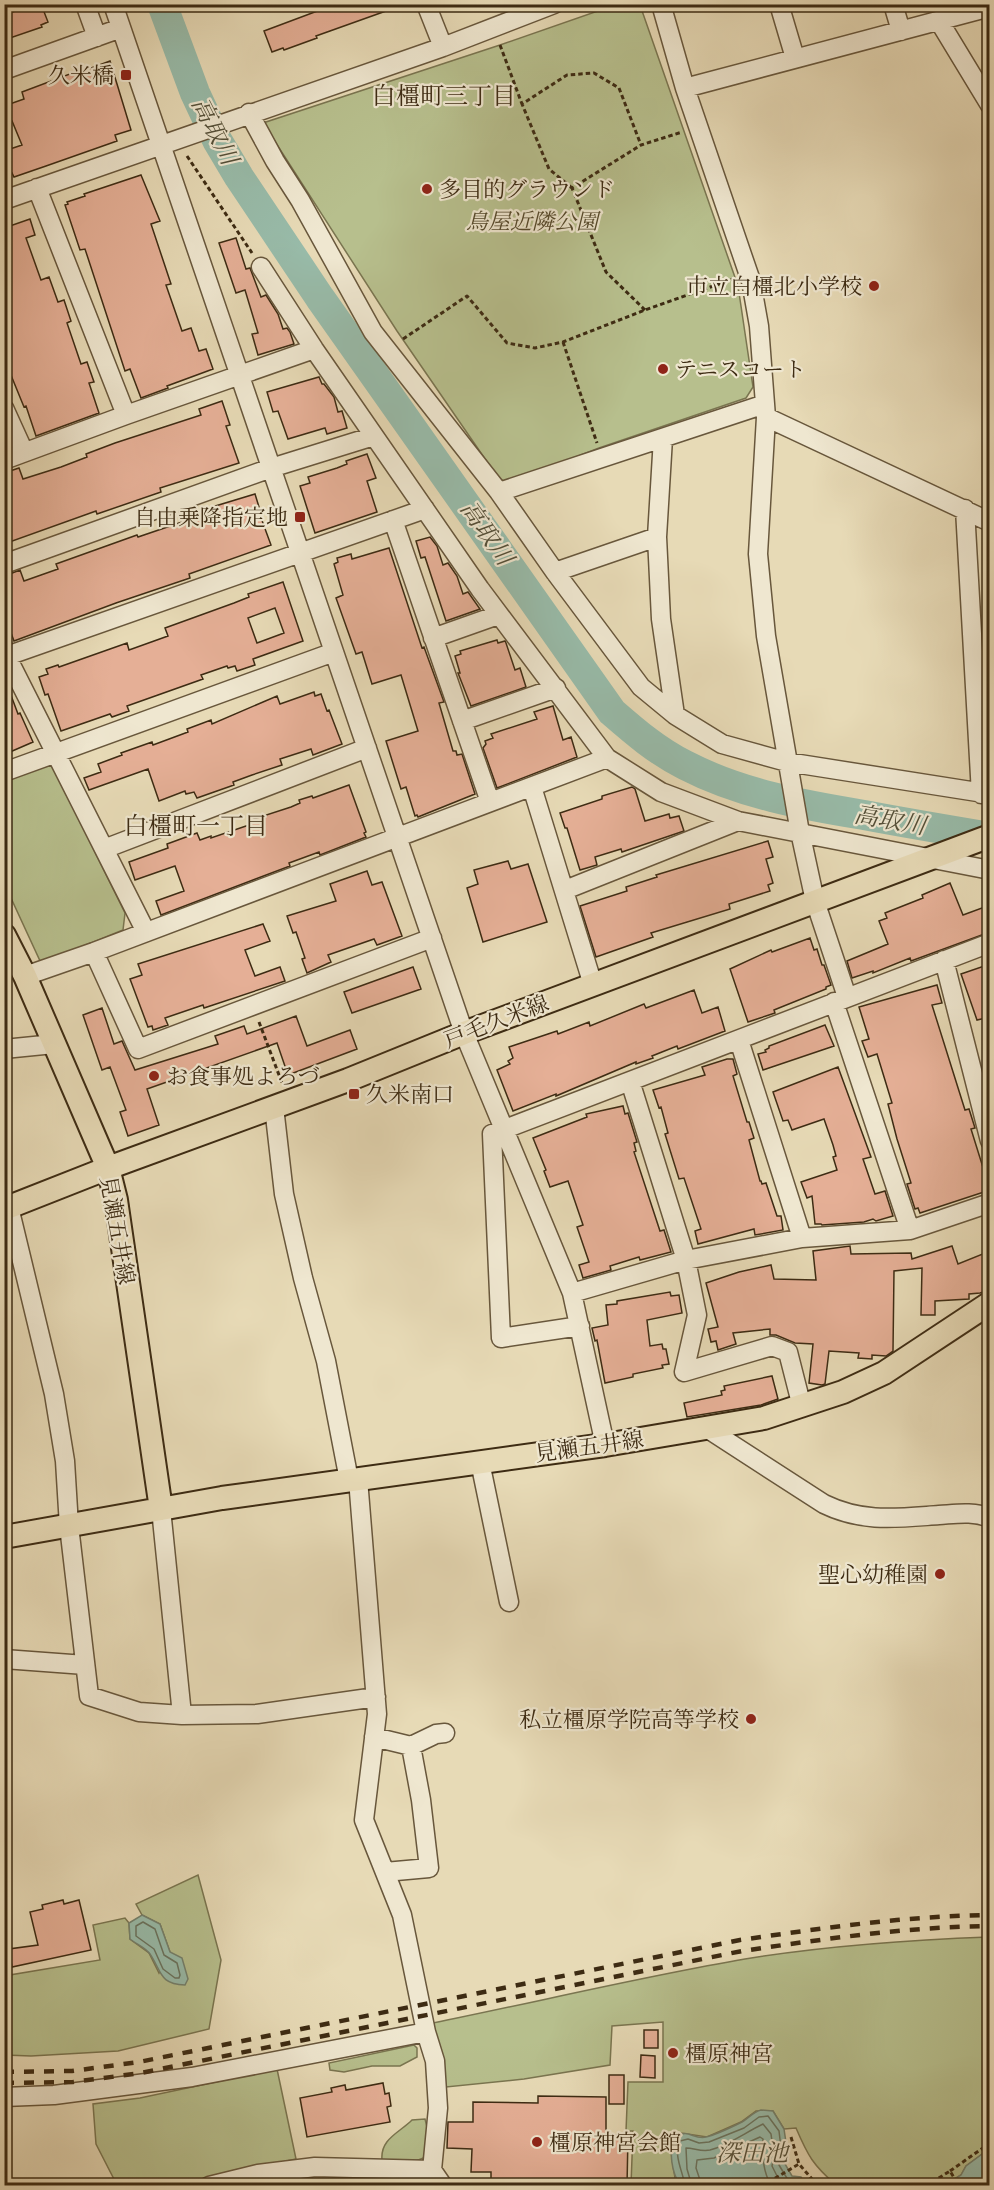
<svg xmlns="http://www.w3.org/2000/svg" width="994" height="2190" viewBox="0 0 994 2190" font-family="'IM FELL DW Pica','Noto Serif JP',serif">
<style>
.green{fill:#b7bf8d;stroke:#7a7550;stroke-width:1.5}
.water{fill:#98bba9;stroke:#74816d;stroke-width:1.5}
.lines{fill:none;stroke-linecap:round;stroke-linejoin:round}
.shore{stroke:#6a735e;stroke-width:1.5}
.river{stroke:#98bba9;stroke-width:30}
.building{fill:#e5af96;stroke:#3d2b13;stroke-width:1.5;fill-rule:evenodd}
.minor-casing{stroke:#68573c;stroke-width:21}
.major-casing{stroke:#3d2b13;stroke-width:26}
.path{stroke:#3d2b13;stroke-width:3;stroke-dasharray:4.5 3;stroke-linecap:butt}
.minor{stroke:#efe7d0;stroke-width:18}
.major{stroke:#e7dab6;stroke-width:22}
.rail{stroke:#3d2b13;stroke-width:4.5;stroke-dasharray:10 10;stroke-linecap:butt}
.poi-dot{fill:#8f2418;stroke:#efe7d0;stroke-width:2}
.labels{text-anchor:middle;stroke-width:4.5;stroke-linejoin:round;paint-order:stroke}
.poi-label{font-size:22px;fill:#3d2b13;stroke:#efe7d0;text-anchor:start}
.park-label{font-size:22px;font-style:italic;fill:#55492b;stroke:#efe7d0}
.street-label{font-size:22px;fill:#3d2b13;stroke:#efe7d0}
.neighbourhood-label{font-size:24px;fill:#3d2b13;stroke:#efe7d0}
.water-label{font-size:24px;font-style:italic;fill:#544f38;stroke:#efe7d0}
</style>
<rect width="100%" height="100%" fill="#e7dab6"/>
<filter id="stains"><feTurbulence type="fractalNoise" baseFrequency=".00333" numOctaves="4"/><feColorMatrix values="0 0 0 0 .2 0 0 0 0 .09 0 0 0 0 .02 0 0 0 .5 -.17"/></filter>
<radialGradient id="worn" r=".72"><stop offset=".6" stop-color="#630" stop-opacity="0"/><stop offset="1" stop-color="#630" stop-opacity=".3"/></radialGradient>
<path class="green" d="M615 5H640L738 286 753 387 746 398 599 448 503 485 397 331 263 123 500 45Z
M41 763 52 765 125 913 123 930 41 963 5 885 4 778Z
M198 1875 221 1960 209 2029 118 2051 31 2056 5 2055 4 1976 100 1960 93 1925 125 1918 129 1923 130 1939 149 1953 159 1973 170 1952 160 1924 142 1915 136 1904Z
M989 1937V2149L966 2166 961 2175 947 2184 836 2185C813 2165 808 2156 796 2128L784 2129 773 2111H756L741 2122 707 2137 681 2133 671 2152 675 2178 680 2185H631L633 2131H626L628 2082H663V2022L612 2026 610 2065 524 2079 446 2087 433 2023C537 2002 640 1977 745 1959 825 1946 908 1940 989 1937Z
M414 2045 417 2048V2057L400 2066H372L344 2072 330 2070 329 2063Z
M277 2069 296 2159 243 2170 201 2185H117L96 2144 93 2104 140 2098Z
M425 2119 428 2131 426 2157 413 2162 382 2160C380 2139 399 2133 412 2120Z"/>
<path class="water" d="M142 1915 160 1924 170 1952 182 1958 188 1979 185 1985C159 1984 162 1972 150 1954 146 1948 136 1944 130 1939L129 1923Z
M761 2110 773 2111 784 2129 788 2156 785 2164 792 2176 801 2177 806 2185H680C672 2173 668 2152 675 2137 689 2128 693 2140 706 2137 715 2135 734 2126 742 2122 749 2118 753 2112 761 2110Z
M989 2149V2185H939L942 2183 947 2184 961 2175 966 2166Z"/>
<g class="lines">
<path class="shore" d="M143 1922 155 1929 164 1955 177 1963 180 1975 179 1978H175L163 1969 154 1949 136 1936V1926Z
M685 2186C683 2171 673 2156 680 2141L688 2139 699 2143 709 2142 744 2128 759 2117 768 2116 779 2131 782 2156 779 2165 788 2180 797 2183 799 2186
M692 2186 687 2169 686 2148C694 2148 701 2152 710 2150 729 2145 746 2132 763 2124L771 2134 774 2155 772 2166 782 2186
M702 2186 696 2168 697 2160 714 2158 760 2137 763 2139C763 2158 762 2168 771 2186"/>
<path class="river" d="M162 4 195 93 217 140 239 177 320 298 612 712C635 732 657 751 685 765 741 794 803 805 864 815 906 823 948 830 990 837"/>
</g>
<path class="building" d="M35 4H41L48 22 41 25 42 27 10 38V37L4 38V15Z
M336 4 400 6 316 36 317 38 284 50 283 48 272 52 264 31Z
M110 61 131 130 115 135 117 141 46 166 14 177 12 173 4 176V151L22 145 12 121 4 123V106L24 99 22 92 75 72V74Z
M141 175 160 221 151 224 171 284 166 285 182 331 191 328 199 351 206 349 213 369 167 386 168 388 141 398 130 369 125 371 85 249 80 250 65 205 68 204 67 202 85 196 84 194Z
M30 219 35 235 26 238 41 280 49 277 58 302 64 300 71 321 67 323 81 364 87 362 94 382 89 383 99 413 36 436 26 406 24 407 4 358V228Z
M236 238 246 269 250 268 261 297 266 295 278 314 283 329 287 328 290 332 294 344 258 355 252 334 258 333 245 290 236 293 219 243Z
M319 377 322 384H324L334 397 338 412 342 411 347 428 327 434 325 428 288 439 278 411 273 412 267 392Z
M222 401 230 425 226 426 239 463 160 488 161 492 97 514 96 511 4 544V493L10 492 4 473 19 468 23 479 61 467 87 457 86 454 115 443 201 415 199 409Z
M367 454 376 478 367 481 377 512 315 533 300 486 310 483 308 477 337 468 347 464 346 461Z
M255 494 259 507H257L271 545 189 574 190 578 116 603 14 641 4 614V588L11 586 7 575 20 570 24 581 58 569 56 564 137 535 138 537 185 521 200 515 199 512 212 507Z
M430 537 437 546 443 565 448 563 457 576 463 594 468 592 480 609 446 621 425 557 421 558 416 541Z
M389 548 422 648 424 647 444 702 439 703 453 751H456L457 755 462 754 475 794 418 817 417 815 415 816 406 787 401 789 386 741 418 731 401 675 372 684 362 652 356 654 336 598 343 595 334 564 338 562 337 558 351 554 352 559Z
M283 582 303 641 253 659 255 665 237 671 235 666 228 668 227 666 201 675 203 679 127 706 129 711 112 717 110 714 61 731 48 694 45 695 39 677 48 674 46 669 58 665 59 667 127 643 129 650 168 636 165 628 234 603 249 597 248 594ZM275 608 284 633 257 643 248 618Z
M497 640 498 643 505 641 506 643 515 670 520 668 526 687 471 706 458 673H460L455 656 461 654 460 651Z
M4 682H6L18 714 20 713 33 742 10 752 4 740Z
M314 692 315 696 321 694 327 711 329 710 342 744 313 755 311 749 280 759 282 765 252 775 233 782 234 785 197 798 194 792 186 794 185 791 159 801 148 769 89 790 84 778 101 772 98 764 122 755 121 753 152 742 153 745 188 732 187 729 211 720 212 724 277 696 280 704Z
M553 706 563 740 571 737 577 757 497 788 483 748 486 744 485 741 493 738 491 734 537 719 534 712Z
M349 785 366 832 364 833 366 837 320 855 319 852 289 863 290 866 161 915 156 901 184 891 175 866 135 880 129 862 168 848 167 844 197 833 200 840 211 836V838L249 825 248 821 291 807 300 803 299 800 312 796 313 798Z
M632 787 635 789 645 821 669 814 670 818 679 816 684 831 622 852 621 849 595 857 597 865 580 870 567 828H565L560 813 602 799V796Z
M768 841 773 857 766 859 773 883 768 885 770 891 729 904 730 909 651 933 653 937 596 957 580 906 627 891 626 887 657 877 656 875Z
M508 861 511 869 528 864 547 922 483 942 467 888 478 884 474 870Z
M367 871 372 885 382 882 402 936 377 945 374 939 328 955 331 962 307 973 302 959 305 958 296 932 293 933 287 916 336 901 330 884Z
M950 883 963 915 990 905V932L911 961 910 958 873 973V971L852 978 847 961 888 944 879 921 887 918 885 913 923 898 922 895Z
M263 924 270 941 245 950 255 976 280 967 285 981 204 1008 203 1005 165 1018 168 1025 153 1030 152 1026 148 1027 130 979 142 975 138 964Z
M810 938 814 950 817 949 822 965H824L831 985 826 987V989L774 1010 775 1013 748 1022 730 969 771 950 772 952Z
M990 964V1017L977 1020 961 974Z
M413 967 421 989 352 1013 344 992Z
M937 985 942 1003 932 1005 965 1110 969 1109 975 1128 971 1129 990 1190 920 1213 918 1208 915 1209 907 1184 911 1183 897 1139 888 1104 892 1103 877 1054 868 1057 862 1041 869 1039 859 1007Z
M694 990 702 1013 718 1007 725 1031 678 1049 677 1046 652 1056 653 1058 636 1064V1062L556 1096V1094L513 1111 497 1070 510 1064 508 1061 513 1058 509 1047 557 1031 558 1034 589 1022 590 1026 644 1004 646 1008Z
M102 1008 114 1044 122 1041 135 1070 218 1044 215 1036 244 1026 247 1034 296 1016 307 1046 350 1030 357 1049 288 1075 277 1043 147 1089 159 1125 128 1136 120 1112 126 1110 110 1067 102 1070 83 1015Z
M825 1025 834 1046 763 1070 758 1054 766 1052 765 1050 769 1048V1046Z
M727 1059H733L737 1074 733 1076 747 1122H749L754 1138 749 1140 760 1181H761L762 1184 766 1183 777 1216H781L783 1230 755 1235 754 1229 698 1244 695 1231 701 1229 684 1178 679 1179 665 1134 668 1133 661 1107 659 1108 653 1090 705 1075 702 1067Z
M838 1067 871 1157 863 1159 875 1194 885 1191 893 1216 876 1221 873 1219 864 1222 822 1225 821 1224H815L812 1196 807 1198 801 1182 837 1170 833 1157 836 1156 833 1145 824 1119 792 1130 788 1120 783 1121 773 1092Z
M623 1106 625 1114 628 1113 637 1142 634 1143 636 1151 634 1152 660 1231 664 1230 671 1252 640 1260 639 1257 610 1266 611 1270 583 1278 579 1265 589 1262 577 1227 583 1225 568 1181 550 1187 544 1171 546 1170 533 1138 587 1117 586 1114Z
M850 1246 851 1254 911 1253 912 1259 952 1246 958 1264 990 1251V1290L980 1293 969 1294V1299L935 1301V1315H921L922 1268 894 1271 893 1351 886 1356 872 1355V1359L858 1358 859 1353 829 1351 825 1384 822 1385 809 1383 813 1344 795 1343 776 1335H770V1329L733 1333 736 1344 718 1350 716 1341 711 1342 708 1329 718 1327 706 1283 739 1272 771 1265 774 1279 816 1280 813 1251Z
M670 1292 671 1296 679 1295 682 1313 647 1320 650 1346 662 1344 663 1349H666L669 1364 662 1365 663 1368 633 1374V1377L605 1383 597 1340 595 1341 592 1328 608 1325 606 1305 617 1304V1301Z
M772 1376 778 1399 761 1405 687 1417 684 1403 722 1395 721 1391 725 1390 724 1386Z
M63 1900 64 1904 79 1900 91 1950 12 1967 9 1949 38 1945 30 1912 43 1909 42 1905Z
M644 2030H658V2048H644Z
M641 2055 655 2056V2078L640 2077Z
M609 2075H624V2104H609Z
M383 2083 385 2094 389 2093 391 2106 387 2107 390 2122 307 2137 300 2098 332 2092 331 2088 345 2085 346 2090Z
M538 2096 606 2097V2135H628L627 2186 491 2185V2172H471L472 2149 447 2148 448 2122H473V2102L538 2103Z"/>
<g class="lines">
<defs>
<path id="minor" d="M85 4 97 37
M113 4 464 1033 572 1293 605 1445
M426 4 443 47
M661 4 685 88 751 281 759 326 766 417 758 554 766 636 799 827 815 901 847 997
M779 4 795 58
M893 4 901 31
M939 21 990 105
M4 70 121 28
M685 88 990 7
M249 113 275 161 300 200 373 332 499 492 555 572 641 687 675 715 722 744 787 762 990 794
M37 188 126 415
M4 200 443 47 554 4
M261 267 314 349 480 589 607 758 661 792 738 821 990 870
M4 408 24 452
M766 417 990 522
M663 438 657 537 661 619 675 715
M4 460 126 415 314 349
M499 492 765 404
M965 509 981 794
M393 520 490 802
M4 564 271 468 374 436
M555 572 657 537
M433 638 498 615
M4 651 146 932
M4 657 425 509
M462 721 556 688
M4 772 334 652
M532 787 593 985
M104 849 367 748
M565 890 738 821
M94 952 138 1049 432 938
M944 960 990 1141
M25 976 94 952 607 758
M834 1002 910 1230
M739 1040 802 1238
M4 1049 54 1044
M630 1081 686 1260 697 1315 684 1372 772 1346 788 1352 802 1407
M274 1107 284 1194 303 1278 326 1361 349 1480
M9 1207 54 1394 65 1461 69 1526 89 1696 139 1712 182 1715 257 1714 376 1697
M572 1293 686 1260 802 1238 910 1230 990 1203
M580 1326 501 1338 492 1134 990 943
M708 1429 824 1504C863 1523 897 1518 939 1515 956 1514 973 1511 990 1518
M480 1462 509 1602
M358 1479 377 1714 364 1820 402 1915 426 2032 435 2061 438 2108 432 2170 443 2186
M161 1509 182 1715
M4 1659 85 1665
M374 1737 411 1746 436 1734 445 1733
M385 1872 429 1868 421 1800 411 1746
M4 2097 54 2095 192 2077 426 2032
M209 2186 258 2174 315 2167 432 2170"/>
<path id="major" d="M4 935 25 976 108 1168 116 1200 161 1509
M4 1209 108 1168 348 1080 464 1033 990 836
M4 1537 222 1498 605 1445 764 1418 843 1392 884 1373 990 1303"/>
</defs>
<use href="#minor" class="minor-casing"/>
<use href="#major" class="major-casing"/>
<path class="path" d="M500 45 522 104
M187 156 252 253
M572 188 549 169 522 104 567 75 594 73 619 88 641 145
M645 310 606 272 572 188 641 145 682 132
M403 339 467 296 507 343 535 348 563 342 645 310 733 279
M563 342 597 443
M259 1022 282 1083
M791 2137 799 2164
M950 2171 990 2143
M762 2186 799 2164 818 2186
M926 2186 950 2171 959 2186"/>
<use href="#minor" class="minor"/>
<use href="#major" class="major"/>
<path class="rail" d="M4 2072 72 2071 139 2062 740 1940C823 1928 906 1916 990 1915
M4 2083 73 2082 141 2073 742 1951C824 1939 906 1927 990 1926"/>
</g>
<g class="poi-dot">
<rect x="120" y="69" width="12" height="12" rx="3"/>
<circle cx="427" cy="189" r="6"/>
<circle cx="874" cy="286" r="6"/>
<circle cx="663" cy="369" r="6"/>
<rect x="294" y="511" width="12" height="12" rx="3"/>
<circle cx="154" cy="1076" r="6"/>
<rect x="348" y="1088" width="12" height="12" rx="3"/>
<circle cx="940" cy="1574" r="6"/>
<circle cx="751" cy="1719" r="6"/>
<circle cx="673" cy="2053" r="6"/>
<circle cx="537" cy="2142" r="6"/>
</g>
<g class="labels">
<g class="poi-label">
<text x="114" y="83" text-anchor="end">久米橋</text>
<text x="439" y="197">多目的グラウンド</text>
<text x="862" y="294" text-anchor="end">市立白橿北小学校</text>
<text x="675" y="377">テニスコート</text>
<text x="288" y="525" text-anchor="end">自由乗降指定地</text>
<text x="166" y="1084">お食事処よろづ</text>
<text x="366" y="1102">久米南口</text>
<text x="928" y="1582" text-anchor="end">聖心幼稚園</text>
<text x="739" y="1727" text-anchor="end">私立橿原学院高等学校</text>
<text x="685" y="2061">橿原神宮</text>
<text x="549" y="2150">橿原神宮会館</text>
</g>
<g class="park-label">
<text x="532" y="229">鳥屋近隣公園</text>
</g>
<g class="street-label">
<text transform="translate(496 1021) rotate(-21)" y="8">戸毛久米線</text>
<text transform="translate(118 1230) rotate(80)" y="8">見瀬五井線</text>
<text transform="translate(589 1446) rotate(-8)" y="8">見瀬五井線</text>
</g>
<g class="neighbourhood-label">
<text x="444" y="104">白橿町三丁目</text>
<text x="196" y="834">白橿町一丁目</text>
</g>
<g class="water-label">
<text transform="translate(215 131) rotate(63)" y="8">高取川</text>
<text transform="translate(487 533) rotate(55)" y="8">高取川</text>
<text transform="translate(890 820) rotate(10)" y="8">高取川</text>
<text x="752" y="2161">深田池</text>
</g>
</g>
<rect width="994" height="2190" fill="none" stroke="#e7dab6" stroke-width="24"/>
<rect x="6" y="6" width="982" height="2178" fill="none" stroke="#3d2b13" stroke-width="3"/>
<rect x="12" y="12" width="970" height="2166" fill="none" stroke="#3d2b13" stroke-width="1.5"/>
<rect width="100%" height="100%" filter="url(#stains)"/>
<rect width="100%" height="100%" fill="url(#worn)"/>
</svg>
